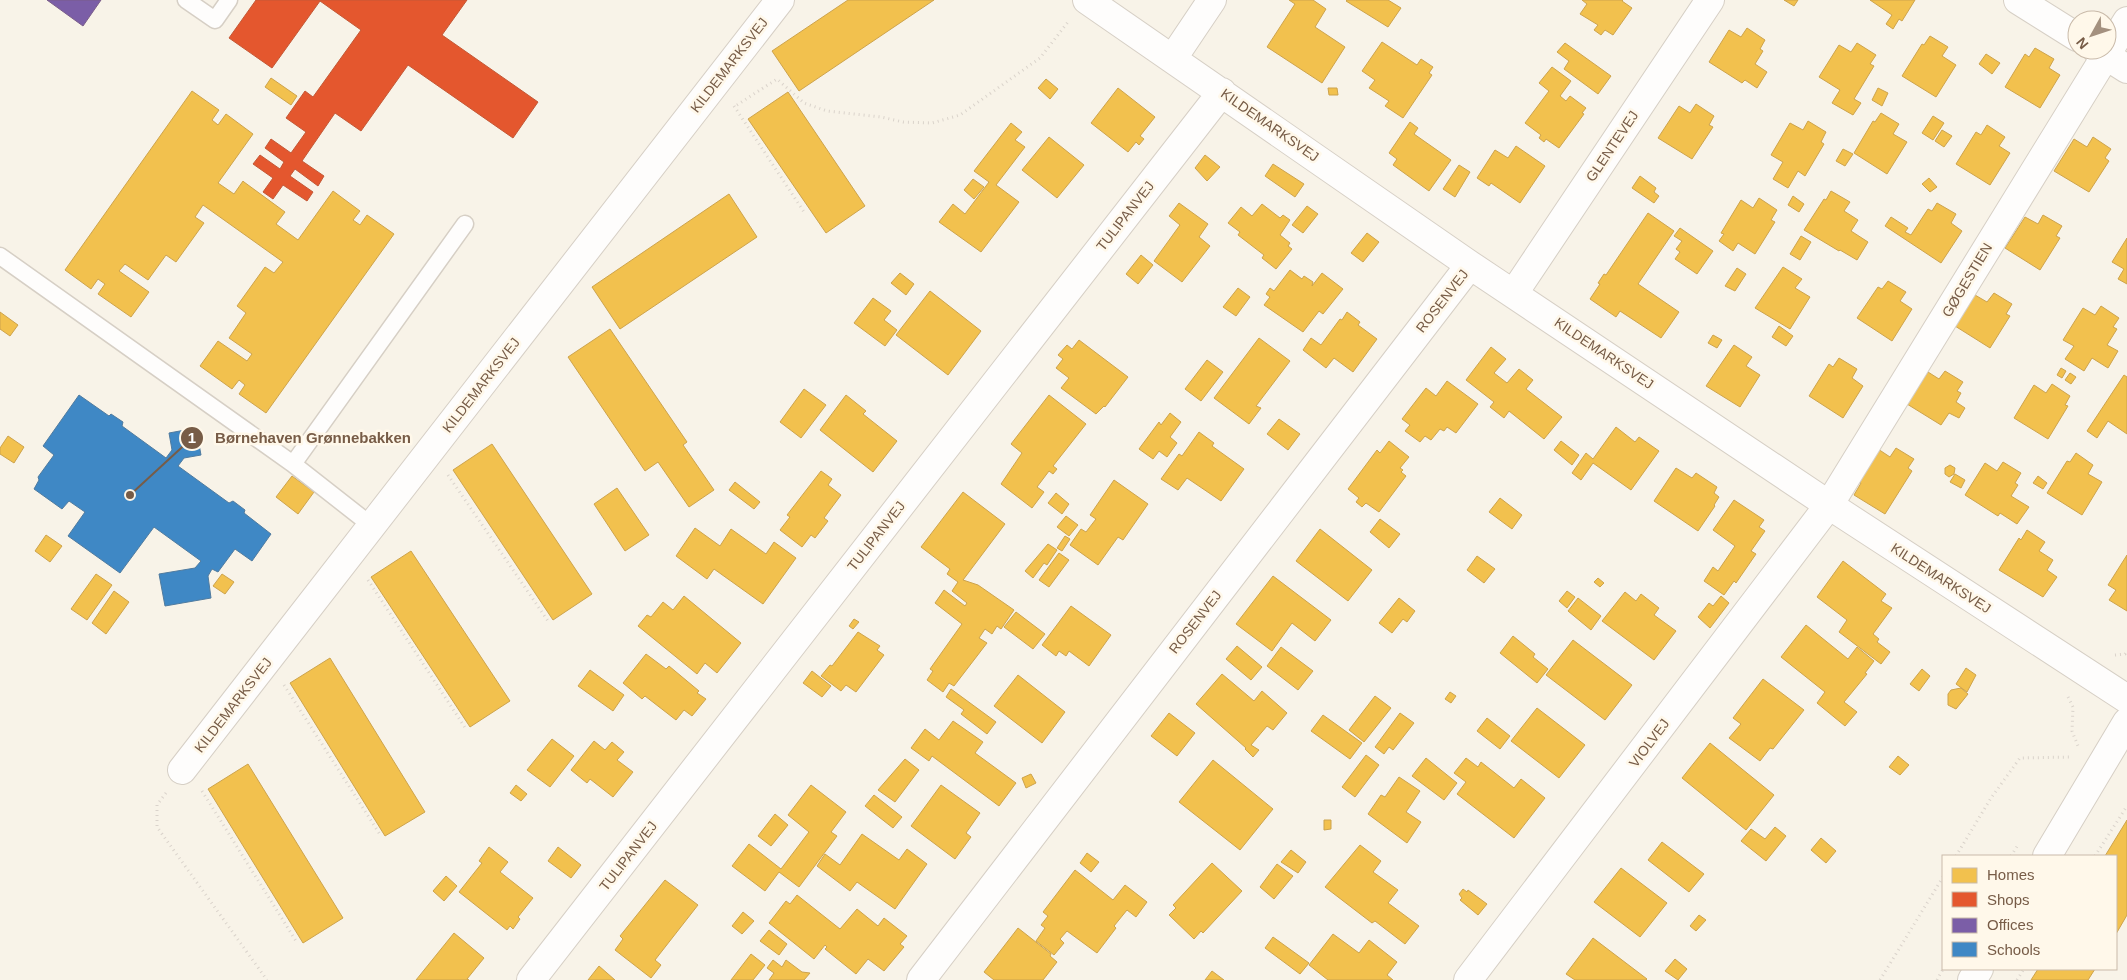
<svg xmlns="http://www.w3.org/2000/svg" width="2127" height="980" viewBox="0 0 2127 980" font-family="Arial,sans-serif">
<style>
.homes{fill:#f2c14e;stroke:#cda34c}
.shops{fill:#e4572e;stroke:#c35836}
.offices{fill:#7b5ea7;stroke:#7a5d8a}
.schools{fill:#3f88c5;stroke:#507b9f}
.lines{fill:none;stroke-linecap:round;stroke-linejoin:round}
.service-casing{stroke:#d6cfc5;stroke-width:19}
.minor-casing{stroke:#d6cfc5;stroke-width:30}
.tertiary-casing{stroke:#d6cfc5;stroke-width:30}
.path{stroke:#dad3cb;stroke-width:3;stroke-dasharray:1 4;stroke-linecap:butt}
.service{stroke:#fefdfc;stroke-width:16}
.minor{stroke:#fefdfc;stroke-width:28}
.tertiary{stroke:#fefdfc;stroke-width:28}
.labels{text-anchor:middle;stroke-width:5;stroke-linejoin:round;paint-order:stroke}
.street-label{font-size:14px;fill:#775c47;stroke:#fff8ea}
.leader{fill:none;stroke:#775c47;stroke-width:2}
.callout-dot{fill:#775c47;stroke:#fff8ea;stroke-width:2}
.mark-label{font-size:15px;text-anchor:middle;font-weight:bold;fill:#fff}
.callout-label{font-size:15px;text-anchor:middle;font-weight:bold;fill:#775c47;stroke:#fff8ea;stroke-width:5;stroke-linejoin:round;paint-order:stroke}
</style>
<rect width="100%" height="100%" fill="#f8f3e8"/>
<path class="homes" d="M848 0H934L799 91 772 51Z
M1289 0H1313L1326 9 1315 27 1345 47 1322 83 1267 47 1295 4Z
M1347 0H1388L1401 8 1388 27 1346 1Z
M1582 0H1623L1622 1 1632 8 1613 35 1605 30 1601 35 1594 30 1598 25 1580 14 1587 4Z
M1784 0H1798L1794 6Z
M1870 0H1915L1902 21 1899 19 1893 29 1886 24 1892 15Z
M1747 28 1765 40 1760 49 1763 51 1755 64 1767 72 1757 88 1745 80 1742 83 1709 62 1729 30 1741 37Z
M1930 36 1948 47 1942 56 1956 65 1936 97 1902 76 1922 44 1924 45Z
M1382 42 1417 65 1421 59 1433 67 1429 73 1432 75 1403 118 1385 106 1389 101 1369 88 1375 80 1362 71Z
M1565 43 1611 76 1598 94 1564 69 1569 61 1557 52Z
M1857 43 1876 55 1870 64 1874 66 1854 99 1861 103 1853 115 1832 103 1840 90 1819 77 1839 45 1851 52Z
M2035 48 2054 59 2049 68 2060 75 2040 108 2005 87 2025 54 2029 57Z
M1986 54 2000 63 1992 74 1979 64Z
M1552 67 1571 81 1560 96 1566 101 1570 96 1586 108 1582 113 1584 114 1559 148 1546 139 1544 142 1539 138 1541 135 1525 123 1549 91 1539 83Z
M271 78 297 96 291 105 265 87Z
M1046 79 1058 89 1050 99 1038 88Z
M1118 88 1155 117 1140 136 1144 139 1139 145 1136 142 1128 152 1091 123Z
M1328 88H1337L1338 95H1329Z
M1878 88 1888 93 1882 106 1872 100Z
M192 91 219 110 212 120 218 125 226 114 253 134 218 183 234 194 243 181 244 182 285 212 276 224 298 240 333 191 360 211 353 220 360 225 367 215 394 234 266 413 239 394 245 385 239 380 232 389 200 366 218 341 247 361 252 354 229 338 246 313 237 306 265 267 274 273 283 262 203 205 195 217 204 223 176 262 166 255 148 280 125 264 119 271 149 292 131 317 98 294 105 284 98 279 91 289 65 270Z
M788 92 865 206 826 233 748 119Z
M1696 104 1714 116 1709 125 1713 127 1692 159 1658 138 1679 106 1690 113Z
M1881 113 1899 124 1893 134 1907 142 1887 174 1854 153 1873 121 1875 122Z
M1933 116 1944 123 1933 140 1922 133Z
M1808 121 1826 132 1821 142 1824 144 1805 176 1798 171 1788 188 1773 179 1783 162 1771 155 1790 123 1803 130Z
M1410 122 1418 128 1414 134 1451 160 1429 191 1393 165 1397 159 1389 153Z
M1011 123 1022 132 1015 140 1025 147 996 185 1019 202 981 252 939 222 953 204 965 214 989 182 974 171Z
M1987 125 2005 137 1999 146 2010 153 1990 185 1956 164 1976 132 1981 135Z
M1942 130 1952 136 1944 147 1935 141Z
M1049 137 1084 165 1057 198 1022 170Z
M2093 137 2111 149 2105 158 2109 161 2089 192 2054 171 2074 139 2087 147Z
M1516 146 1545 166 1520 203 1491 183 1489 186 1477 178 1495 150 1508 158Z
M1843 149 1853 154 1845 166 1836 161Z
M1205 155 1220 167 1207 181 1195 168Z
M1273 164 1304 184 1295 197 1265 176Z
M1459 165 1470 172 1455 197 1443 189Z
M1640 176 1656 188 1654 192 1659 196 1654 203 1632 188Z
M1929 178 1937 187 1930 192 1922 184Z
M973 179 984 187 974 199 964 190Z
M1831 191 1850 202 1844 211 1858 220 1851 231 1868 242 1857 260 1840 250 1839 251 1804 230 1824 199 1826 200Z
M729 194 757 237 620 329 592 287Z
M1793 196 1804 204 1799 212 1788 205Z
M1759 198 1777 210 1771 220 1775 222 1755 254 1738 243 1733 251 1719 241 1724 234 1721 233 1741 200 1753 208Z
M1179 203 1208 224 1199 237 1210 246 1182 282 1154 261 1180 225 1169 216Z
M1937 203 1956 214 1951 223 1962 231 1941 263 1885 226 1891 217 1908 228 1905 232 1911 235 1928 209 1932 211Z
M1262 204 1280 218 1283 215 1290 220 1280 235 1290 243 1288 246 1292 249 1276 269 1262 258 1264 255 1238 235 1240 232 1228 223 1241 207 1252 216Z
M1307 206 1318 214 1303 233 1292 225Z
M1648 213 1674 231 1638 284 1679 312 1661 338 1620 311 1616 317 1590 299 1600 284 1598 283 1604 274 1606 275Z
M2043 215 2062 226 2056 236 2060 238 2040 270 2005 248 2025 217 2038 224Z
M1680 228 1713 251 1697 274 1675 259 1680 252 1676 249 1682 241 1674 236Z
M1367 233 1379 242 1363 262 1351 253Z
M1801 236 1811 242 1800 260 1790 254Z
M2127 238V284L2118 279 2124 269 2112 262Z
M1141 255 1153 265 1138 284 1126 274Z
M1783 267 1802 279 1795 288 1810 297 1790 329 1755 308Z
M1737 268 1746 274 1735 291 1725 286Z
M1290 270 1302 279 1304 276 1313 282 1312 286 1322 273 1343 289 1323 314 1319 311 1303 332 1264 305 1270 297 1266 294 1270 288 1274 291Z
M900 273 914 284 906 295 891 283Z
M1888 281 1906 292 1900 301 1912 309 1892 341 1857 318 1878 287 1882 289Z
M1238 288 1250 297 1236 316 1223 307Z
M930 291 981 331 948 375 896 335Z
M1994 293 2012 304 2006 314 2010 316 1990 348 1955 326 1975 295 1987 302Z
M873 298 891 311 884 320 897 330 885 346 854 323Z
M2101 306 2119 318 2113 327 2117 329 2107 345 2118 351 2108 368 2092 358 2084 371 2065 359 2074 346 2063 340 2083 308 2095 315Z
M0 312 18 325 10 336 0 329Z
M1347 312 1360 322 1358 325 1377 339 1353 372 1334 358 1326 368 1303 350 1311 338 1321 345 1340 319 1342 320Z
M1779 326 1793 336 1786 346 1772 337Z
M610 329 687 442 683 445 714 490 689 507 658 462 645 471 568 357Z
M1713 335 1722 340 1717 348 1708 343Z
M1259 338 1290 361 1256 406 1261 408 1249 424 1214 398Z
M1079 340 1128 377 1105 407 1104 406 1096 414 1061 388 1069 378 1056 368 1063 359 1058 355 1067 345 1072 349Z
M1734 345 1752 357 1746 366 1760 375 1740 407 1706 386Z
M1491 347 1506 359 1494 373 1507 383 1519 369 1533 380 1526 389 1562 417 1544 439 1509 411 1504 418 1490 407 1494 402 1466 380Z
M1839 358 1857 369 1852 378 1863 386 1843 418 1809 396 1829 364 1833 367Z
M1207 360 1223 372 1201 401 1185 389Z
M2061 368 2066 371 2062 378 2057 375Z
M1945 371 1963 382 1957 391 1961 393 1956 402 1965 408 1959 418 1949 413 1941 425 1907 404 1928 372 1939 379Z
M2070 373 2076 377 2071 384 2065 380Z
M2124 375 2127 377V434L2108 421 2097 438 2087 431Z
M1447 381 1478 404 1456 433 1447 427 1444 431 1440 429 1431 440 1425 436 1420 442 1405 431 1410 425 1402 419 1426 388 1436 396Z
M2052 384 2070 396 2065 405 2068 406 2048 439 2014 418 2034 385 2046 393Z
M804 389 826 405 801 438 780 422Z
M846 395 866 411 863 414 897 441 873 472 820 430Z
M1049 395 1086 424 1053 466 1057 469 1053 474 1049 471 1037 487 1044 492 1032 508 1001 484 1022 453 1011 444Z
M1170 413 1181 422 1170 437 1177 443 1167 457 1159 451 1153 459 1139 449 1159 422 1161 425Z
M1279 419 1300 434 1288 450 1267 434Z
M1616 427 1635 442 1639 437 1659 451 1631 490 1593 463 1581 480 1572 473 1586 453 1593 459Z
M1199 432 1214 443 1212 446 1244 469 1221 501 1187 478 1178 490 1161 479 1179 454 1182 456Z
M8 436 24 447 14 463 0 454V448Z
M1389 441 1409 457 1400 468 1403 470 1401 472 1406 476 1379 512 1366 503 1362 507 1356 502 1359 498 1348 489 1377 450 1380 453Z
M1561 441 1579 455 1572 465 1554 450Z
M492 444 592 594 553 620 453 470Z
M1896 448 1914 459 1908 468 1912 471 1885 514 1854 495 1861 483 1858 481 1878 449 1890 457Z
M2076 453 2093 465 2088 474 2102 482 2082 515 2047 493 2067 461 2070 462Z
M2003 462 2021 473 2015 483 2018 485 2011 496 2029 507 2017 524 2000 513 1998 516 1965 495 1985 463 1997 471Z
M1950 465 1955 468 1954 474 1949 477 1945 474V468Z
M1676 468 1692 478 1696 473 1717 487 1714 493 1719 497 1714 505 1715 506 1698 531 1654 501Z
M821 471 832 479 828 485 841 495 824 518 828 521 815 538 811 535 802 547 780 530 790 517 787 515Z
M1955 474 1965 480 1961 488 1950 482Z
M292 476 314 492 298 514 276 497Z
M2038 476 2047 483 2043 489 2033 483Z
M1114 480 1148 504 1123 540 1118 537 1098 565 1070 545 1081 529 1086 532 1096 519 1090 515Z
M735 482 760 502 754 509 729 490Z
M617 488 649 535 625 551 594 504Z
M963 492 1005 524 963 580 978 585 1014 610 1001 629 997 626 992 634 985 629 979 638 987 643 954 686 949 683 943 692 927 680 933 671 930 669 962 624 935 603 944 590 965 606 967 603 952 591 958 582 947 574 950 569 921 547Z
M1056 493 1069 504 1062 514 1048 503Z
M1500 498 1522 515 1512 529 1489 512Z
M1734 500 1764 520 1759 527 1765 531 1751 551 1756 554 1736 583 1734 581 1724 595 1704 581 1713 567 1718 571 1735 546 1713 530Z
M1066 516 1078 525 1069 536 1057 527Z
M1380 519 1400 534 1389 548 1370 532Z
M695 528 720 546 731 529 766 554 774 542 796 558 763 604 714 569 707 579 676 556Z
M1320 529 1372 570 1348 601 1296 561Z
M2027 530 2045 542 2039 551 2053 560 2047 570 2057 577 2043 597 1999 570 2019 538 2021 540Z
M46 535 62 546 50 562 35 551Z
M1065 536 1070 539 1062 551 1057 548Z
M1048 544 1057 550 1047 565 1044 563 1033 578 1025 571Z
M411 551 510 701 470 727 371 577Z
M1059 553 1069 560 1049 587 1039 580Z
M2127 555V611L2109 600 2116 590 2108 585Z
M1477 556 1495 569 1484 583 1467 570Z
M1843 561 1886 594 1881 601 1892 608 1873 634 1879 639 1877 642 1890 652 1881 664 1839 632 1847 620 1817 597Z
M96 574 112 585 87 620 71 609Z
M222 574 234 582 225 594 213 586Z
M1273 576 1331 620 1315 641 1292 623 1272 651 1236 624Z
M1598 578 1604 583 1600 587 1594 582Z
M114 591 129 602 106 634 92 623Z
M1567 591 1575 597 1567 608 1559 601Z
M1625 592 1636 601 1641 594 1659 608 1654 615 1676 631 1654 660 1602 621Z
M684 596 741 643 717 673 705 663 697 674 638 626 647 615 651 617 663 602 673 610Z
M1721 596 1729 603 1710 628 1698 617 1709 603 1713 606Z
M1399 598 1415 611 1407 622 1403 619 1392 633 1379 623Z
M1578 598 1601 616 1591 630 1568 611Z
M1071 606 1111 635 1089 666 1069 651 1066 656 1059 651 1056 656 1042 645Z
M1016 612 1045 634 1033 649 1004 627Z
M854 619 859 622 853 629 849 626Z
M1806 625 1848 659 1857 647 1874 661 1865 673 1867 674 1844 702 1857 712 1845 726 1817 703 1825 692 1781 657Z
M858 632 880 646 877 650 884 655 856 692 846 685 841 691 821 676 830 665 832 666Z
M1513 636 1535 654 1533 657 1548 669 1537 683 1500 653Z
M1573 640 1632 685 1605 720 1546 675Z
M1237 646 1262 667 1251 680 1226 659Z
M1281 647 1313 671 1298 690 1267 666Z
M646 654 666 669 669 666 699 691 697 693 706 699 692 716 684 710 676 720 645 696 642 699 623 683Z
M330 658 425 812 385 836 290 683Z
M1966 668 1976 675 1967 692 1956 684Z
M1922 669 1930 676 1919 691 1910 684Z
M590 670 624 695 613 711 578 686Z
M812 671 831 686 822 697 803 683Z
M1222 674 1254 701 1262 691 1287 713 1273 730 1267 726 1251 745 1259 750 1253 757 1245 749 1246 748 1196 704Z
M1018 675 1065 712 1042 743 994 706Z
M1763 679 1804 710 1773 749 1770 748 1760 761 1729 738 1741 724 1733 718Z
M1961 688 1968 694 1956 709 1948 705V694L1951 690Z
M951 689 996 722 987 734 961 714 964 710 946 697Z
M1450 692 1456 696 1451 703 1445 699Z
M1375 696 1391 708 1364 742 1349 730Z
M1537 708 1585 745 1559 778 1511 741Z
M1169 713 1195 733 1177 756 1151 736Z
M1400 713 1414 723 1393 750 1389 747 1384 754 1375 747Z
M1323 715 1362 743 1350 759 1311 731Z
M1487 718 1510 736 1500 749 1477 731Z
M953 721 983 742 975 753 1016 783 999 806 932 756 929 761 911 748 925 729 939 740Z
M552 739 574 756 550 787 527 770Z
M594 741 605 750 612 742 624 752 617 760 633 772 613 797 590 779 587 783 571 770Z
M1710 743 1774 795 1746 830 1682 778Z
M1366 755 1379 765 1355 797 1342 787Z
M1898 756 1909 765 1900 775 1889 767Z
M1426 758 1457 783 1444 800 1412 776Z
M1466 758 1478 767 1481 762 1514 788 1521 779 1545 798 1514 838 1457 794 1466 782 1454 773Z
M905 759 919 770 895 802 878 790Z
M1213 760 1273 809 1240 850 1179 802Z
M248 764 343 918 303 943 208 789Z
M1031 774 1036 783 1026 788 1022 778Z
M1399 777 1420 791 1406 812 1421 822 1407 843 1368 814 1381 795 1385 797Z
M516 785 527 794 521 801 510 793Z
M811 785 846 812 831 832 837 836 799 887 779 872 765 891 732 866 749 844 781 869 809 832 788 815Z
M941 785 980 813 966 833 971 837 955 859 911 826Z
M874 795 902 817 893 828 865 806Z
M775 814 788 825 771 846 758 836Z
M1324 820H1331V829L1324 830Z
M2127 820V915L2116 934V856H2105Z
M1775 827 1786 836 1766 861 1741 841 1751 829 1765 839Z
M862 834 899 860 907 849 927 864 895 909 857 882 850 891 817 866 825 854 840 865Z
M1821 838 1836 851 1826 863 1811 850Z
M1662 842 1704 874 1689 892 1648 860Z
M1360 845 1381 861 1373 872 1398 890 1388 903 1419 926 1405 944 1375 921 1372 923 1325 887Z
M489 847 508 862 500 872 533 898 518 917 520 919 513 929 510 926 507 930 459 892 482 863 479 861Z
M558 847 581 865 571 878 548 861Z
M1291 850 1306 862 1298 873 1281 862Z
M1087 853 1099 862 1091 872 1080 863Z
M1212 863 1242 891 1203 933 1201 931 1194 939 1169 915 1176 908 1173 905Z
M1277 864 1293 876 1274 899 1260 887Z
M1621 868 1667 903 1640 937 1594 902Z
M1075 870 1113 900 1125 885 1147 902 1136 917 1127 910 1114 926 1116 928 1097 953 1067 931 1060 939 1064 943 1054 955 1036 941 1045 928 1041 925 1048 916 1043 912Z
M446 876 457 886 444 901 433 891Z
M665 880 698 905 655 960 661 965 651 978 615 950 623 939 620 936Z
M1463 889 1467 892 1468 890 1487 904 1478 915 1460 900 1462 898 1459 894Z
M797 895 840 929 857 909 878 926 884 918 907 936 900 944 904 947 884 971 868 959 856 974 825 949 827 947 825 945 814 959 769 923 786 901 790 904Z
M743 912 754 921 742 934 732 926Z
M1699 915 1706 920 1696 931 1690 926Z
M1018 928 1051 954 1050 956 1057 962 1043 980H994L984 972Z
M769 930 787 944 779 955 760 941Z
M454 933 484 958 467 979 469 980H416Z
M1333 934 1359 953 1369 940 1397 962 1387 975 1393 980H1328L1309 965Z
M1273 937 1309 963 1300 974 1265 948Z
M1593 938 1647 979 1646 980H1575L1566 974Z
M751 954 765 965 753 980H731Z
M1675 959 1687 969 1678 980 1665 971Z
M773 960 782 967 786 960 802 972 810 973 804 980H769L774 973 767 968Z
M599 966 615 980H588Z
M2038 969H2095L2088 980H2031Z
M1212 971 1224 980H1205Z"/>
<path class="shops" d="M256 0H467L442 35 538 102 513 138 408 65 361 131 335 113 302 161 324 176 318 186 295 169 290 176 313 192 307 201 283 185 273 199 263 192 273 178 253 164 260 155 280 169 284 162 265 148 271 139 291 153 306 132 286 118 305 91 313 97 361 30 320 1 272 68 229 38Z"/>
<path class="offices" d="M47 0H101L83 26Z"/>
<path class="schools" d="M79 395 109 416 111 414 123 422 122 426 166 458 172 450 169 433 196 428 201 455 184 458 178 466 229 503 233 501 245 510 244 513 271 534 252 561 235 549 218 572 212 569 208 576 211 598 165 606 159 574 195 568 201 561 154 527 120 573 68 536 85 512 69 501 62 509 34 489 39 480 38 477 54 455 43 446Z"/>
<g class="lines">
<defs>
<path id="service" d="M186 0 215 20 229 0
M0 256 293 464 372 526
M293 464 465 224"/>
<path id="minor" d="M1087 0 1470 265 1829 505 2127 699
M2018 0 2077 37
M2097 50 2127 69
M1173 58 1212 0
M1514 293 1710 0
M182 770 780 0
M531 980 1222 92
M921 980 1470 265
M1468 980 1829 505 2127 21"/>
<path id="tertiary" d="M2047 856 2127 722
M1972 980 1979 969"/>
</defs>
<use href="#service" class="service-casing"/>
<use href="#minor" class="minor-casing"/>
<use href="#tertiary" class="tertiary-casing"/>
<path class="path" d="M737 105 777 79 804 103 827 111 881 117 903 122 932 123 960 115 1040 58 1068 22
M734 106 804 212
M448 475 548 621
M368 580 466 729
M2115 655 2125 654 2127 651
M284 685 381 836
M2068 697 2073 707 2072 731 2078 746
M202 791 296 941
M166 793 157 805V827L267 980
M1956 856 1991 798 2020 758 2071 757
M2011 856 2018 845
M2095 856 2127 806
M1880 980 1943 877
M1937 980 1943 969
M2017 980 2024 969"/>
<use href="#service" class="service"/>
<use href="#minor" class="minor"/>
<use href="#tertiary" class="tertiary"/>
</g>
<g class="labels">
<g class="street-label">
<text transform="translate(729 65) rotate(-52)" y="5">KILDEMARKSVEJ</text>
<text transform="translate(1270 125) rotate(35)" y="5">KILDEMARKSVEJ</text>
<text transform="translate(1612 146) rotate(-56)" y="5">GLENTEVEJ</text>
<text transform="translate(1125 216) rotate(-52)" y="5">TULIPANVEJ</text>
<text transform="translate(1967 280) rotate(-59)" y="5">GØGESTIEN</text>
<text transform="translate(1442 301) rotate(-52)" y="5">ROSENVEJ</text>
<text transform="translate(1604 353) rotate(34)" y="5">KILDEMARKSVEJ</text>
<text transform="translate(481 385) rotate(-52)" y="5">KILDEMARKSVEJ</text>
<text transform="translate(876 536) rotate(-52)" y="5">TULIPANVEJ</text>
<text transform="translate(1941 578) rotate(33)" y="5">KILDEMARKSVEJ</text>
<text transform="translate(1195 622) rotate(-52)" y="5">ROSENVEJ</text>
<text transform="translate(233 705) rotate(-52)" y="5">KILDEMARKSVEJ</text>
<text transform="translate(1649 743) rotate(-53)" y="5">VIOLVEJ</text>
<text transform="translate(628 856) rotate(-52)" y="5">TULIPANVEJ</text>
</g>
</g>
<path class="leader" d="M130 495L192 438"/>
<g class="callout-dot">
<circle cx="130" cy="495" r="5"/>
<circle cx="192" cy="438" r="12"/>
</g>
<g class="mark-label">
<text x="192" y="443">1</text>
</g>
<g class="callout-label">
<text x="313" y="443">Børnehaven Grønnebakken</text>
</g>
<rect x="1942" y="855" width="175" height="115" fill="#fff8ea" stroke="#c9baa9"/>
<rect x="1952" y="868" width="25" height="15" fill="#f2c14e" stroke="#c9baa9"/>
<text x="1987" y="880" font-size="15" fill="#775c47">Homes</text>
<rect x="1952" y="892" width="25" height="15" fill="#e4572e" stroke="#c9baa9"/>
<text x="1987" y="905" font-size="15" fill="#775c47">Shops</text>
<rect x="1952" y="918" width="25" height="15" fill="#7b5ea7" stroke="#c9baa9"/>
<text x="1987" y="930" font-size="15" fill="#775c47">Offices</text>
<rect x="1952" y="942" width="25" height="15" fill="#3f88c5" stroke="#c9baa9"/>
<text x="1987" y="955" font-size="15" fill="#775c47">Schools</text>
<g transform="translate(2092 35) rotate(230)"><circle r="24" fill="#fff8ea" stroke="#c9baa9"/>
<path d="M0-4L9 19L0 12L-9 19Z" fill="#a4917f"/>
<text y="-8" font-size="14" font-weight="bold" text-anchor="middle" fill="#775c47">N</text>
</g>
</svg>
